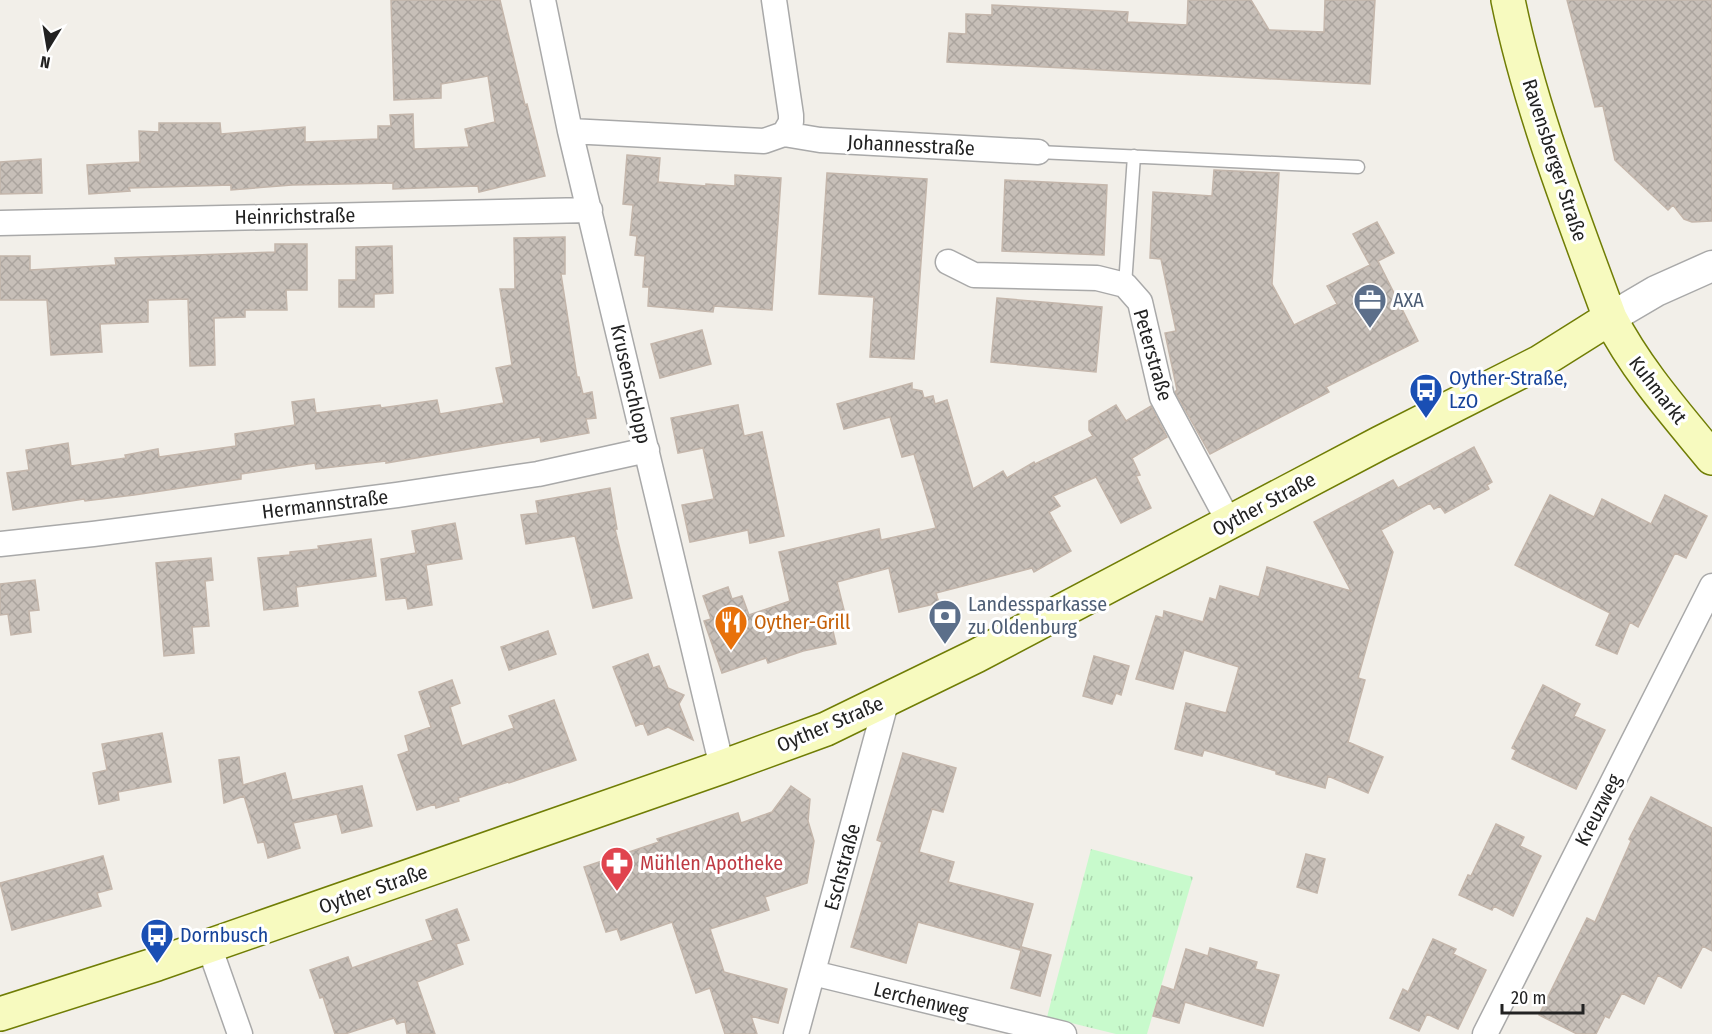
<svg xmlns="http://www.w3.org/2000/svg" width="1712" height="1034" viewBox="0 0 1712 1034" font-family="'Fira Sans Condensed',sans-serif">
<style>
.park{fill:url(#park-tufts)}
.building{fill:url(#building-cross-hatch);stroke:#c4b6ab;stroke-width:1.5}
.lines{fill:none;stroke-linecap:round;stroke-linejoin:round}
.service-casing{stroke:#a9a9a9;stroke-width:15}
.minor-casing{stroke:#a9a9a9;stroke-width:27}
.tertiary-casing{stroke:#a9a9a9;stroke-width:33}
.secondary-casing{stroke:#707d05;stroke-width:36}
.service{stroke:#fff;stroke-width:12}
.minor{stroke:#fff;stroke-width:24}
.tertiary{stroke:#fff;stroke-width:30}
.secondary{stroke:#f7fabf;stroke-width:33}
.labels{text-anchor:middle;stroke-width:6;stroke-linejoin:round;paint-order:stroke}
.street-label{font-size:20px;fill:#222;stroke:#fff}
.service-label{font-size:20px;fill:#4e5e75;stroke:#fff;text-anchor:start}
.transit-label{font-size:20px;fill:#164399;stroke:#fff;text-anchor:start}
.food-label{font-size:20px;fill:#c56008;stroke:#fff;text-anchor:start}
.health-label{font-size:20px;fill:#be3a42;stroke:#fff;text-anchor:start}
</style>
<defs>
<pattern id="park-tufts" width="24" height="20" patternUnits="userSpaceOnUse" patternTransform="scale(1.5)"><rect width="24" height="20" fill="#c8facc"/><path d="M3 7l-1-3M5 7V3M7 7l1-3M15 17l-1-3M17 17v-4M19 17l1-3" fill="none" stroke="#acd6af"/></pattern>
<pattern id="building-cross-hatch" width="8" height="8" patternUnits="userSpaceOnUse" patternTransform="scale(1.5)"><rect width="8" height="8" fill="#c7bfb8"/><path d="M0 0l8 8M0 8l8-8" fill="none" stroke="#aba49e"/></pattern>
</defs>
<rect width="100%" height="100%" fill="#f2efe9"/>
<path class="park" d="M1091 849 1193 877 1147 1034H1116L1047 1017Z"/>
<path class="building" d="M391 0H500L525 105 527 104 545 176 479 192 478 186 393 189V183L292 185 231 190V185L129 188 130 191 89 194 87 165 140 162 139 131 159 132V123H220L221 134 305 127V142L378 139V126H391L390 115 413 114 414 149 469 147 465 129 495 122 488 76 441 84V98L394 100Z
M1188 0H1251L1269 30 1324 32 1325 0H1375L1370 84 947 62 949 33 966 34V14L992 15V5L1128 12 1127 22 1187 25Z
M1567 0H1712V221L1692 222 1684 219 1673 205 1668 210 1615 160 1603 106 1595 107Z
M627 155 660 158 658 182 706 186V184L735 186V175L781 178 772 310 714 306 713 312 648 306 649 287H643L645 256 635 255 637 236 630 235 633 205 623 204Z
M41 159 42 193 0 194V162Z
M1214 170 1279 173 1272 284 1294 325 1337 304 1327 286 1370 265 1353 234 1377 222 1394 253 1378 261 1418 341 1326 387 1329 392 1210 454 1175 392 1177 390 1165 333 1176 331 1161 259 1150 258 1153 192 1212 196Z
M827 173 927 179 914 359 870 357 874 297 819 294Z
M1005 180 1107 185 1104 255 1002 251Z
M565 237V274H561L577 377H579L583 394 592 392 596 418 586 419 589 433 541 442 540 437 386 463V461L316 469 315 463 241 474V479L134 495 85 501 84 499 13 510 7 473 29 470 26 450 68 443 71 466 126 458 125 455 158 449 159 457 236 446 235 434 295 425 292 402 314 399 316 413 380 405 381 408 437 400 440 414 504 403 496 368 512 365 500 289H515L514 238Z
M275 244H307V290H286L287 310H245V317L214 318 215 365 190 366 188 299 148 300V322L100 324 102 352 51 355 47 300H0V256H30V270L116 265 115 258 275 252Z
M392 246 393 293 374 294V307H339V280H356V247Z
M997 298 1102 307 1096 372 991 362Z
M702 330 711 364 660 378 651 344Z
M912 383V389L922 391 924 398 933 396 935 404 947 400 973 489 1003 471 1007 478 1034 462 1035 464 1093 436 1089 430V421L1116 405 1126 421 1151 406 1167 437 1132 458 1140 475 1136 476 1151 508 1121 523 1096 477 1053 496 1060 506 1049 512 1071 551 1034 572 1032 568 936 593 939 603 899 612 889 568 837 582 844 610 829 614 836 644 803 651 768 663 766 658 722 673 704 621 711 619 703 596 728 587 732 599 742 596 749 615 790 601 779 552 879 529 881 540 936 528 914 454 902 457 890 417 844 429 837 404Z
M738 405 744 436 762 432 784 536 750 543 748 530 690 542 682 505 714 499 703 448 678 453 671 418Z
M1474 447 1492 482 1487 485 1489 489 1445 513 1440 506 1434 509 1430 503 1381 530 1393 552 1358 678 1365 680 1348 742 1383 757 1368 793 1328 776 1325 788 1276 774V771L1204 750 1202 756 1175 749 1186 703 1226 713 1239 667 1184 650 1173 689 1136 679 1156 616 1163 618 1164 611 1203 622 1210 598 1216 600 1220 586 1259 597 1267 567 1351 591 1314 522 1393 480 1398 488Z
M610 488 617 529H615L632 598 593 608 575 536 526 544 521 515 538 513 536 501Z
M1550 495 1594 517 1602 499 1651 524 1665 495 1707 516 1686 558 1675 553 1638 627 1630 622 1617 654 1596 645 1610 613 1515 565Z
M455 523 462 559 426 565 432 605 408 609 406 598 386 600 381 559 416 553 412 531Z
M371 539 376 576 296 587 298 606 264 610 258 558 290 555V552L319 549 318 546Z
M211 558 213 580 205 581 209 626 192 627 194 653 164 656 156 563Z
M35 580 39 610 29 611 31 632 11 635 8 614 0 615V584Z
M548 631 556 654 509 670 501 647Z
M648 654 653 668 659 666 668 688 684 695 679 704 693 740 668 727 648 735 643 723 636 726 613 667Z
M1094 656 1129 666 1121 695 1116 693 1112 704 1083 696Z
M452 680 460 703 450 707 462 746 514 728 509 716 554 700 576 760 509 783 508 782 458 798 459 801 436 808 435 804 417 810 398 755 409 751 405 736 431 727 419 692Z
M1543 685 1580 704 1574 716 1605 730 1576 789 1512 759 1516 750 1512 748Z
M162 733 171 782 118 792 119 800 99 804 93 773 107 770 102 744Z
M903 753 956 768 943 812 932 809 919 852 954 862 948 882 1033 904 1020 950 918 922 906 963 851 947 882 842 877 840Z
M239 757 243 785 285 773 292 800 362 786 372 826 342 833 337 814 293 823 300 848 268 858 264 842 258 843 244 796 224 803 219 760Z
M791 786 810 799 808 821 814 841 807 883 765 897 769 910 710 929 724 972 787 989 778 1023 751 1016 757 1034H725L710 988 696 993 672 922 621 940 617 929 606 932 584 867 659 842 657 839 738 813 741 823 772 812Z
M1651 797 1712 828V951L1703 946 1681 988 1658 975 1644 1004 1622 993 1609 1018 1605 1016 1596 1034H1577L1539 1015 1587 918 1595 922 1631 841 1629 839Z
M1496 824 1524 837 1520 846 1541 856 1513 916 1494 906 1492 910 1459 895 1468 875 1471 876Z
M1306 854 1325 859 1317 893 1297 887Z
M103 856 112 889 97 893 101 906 12 930 0 883Z
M457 909 469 940 456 944 463 964 417 982 435 1034H407L405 1021 397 1024 394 1018 345 1034H335L323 997 320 998 310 970 348 957 352 968 433 940 426 920Z
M1433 939 1456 949 1453 954 1486 970 1458 1029 1427 1014 1419 1031 1390 1018 1403 989 1408 992Z
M1022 947 1051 955 1040 996 1011 988Z
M1210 948 1257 962 1255 969 1279 975 1263 1026 1185 1002 1179 1023 1153 1016 1162 986 1174 990 1186 949 1208 956Z"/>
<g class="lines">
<defs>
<path id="service" d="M1038 152 1358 167
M1125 285 1134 156"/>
<path id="minor" d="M543 0 570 131 722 767
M774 0 791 115V122L784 134 820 140 1038 152
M570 131 764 141 784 134
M0 223 590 210
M948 262 974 275 1097 278 1125 285 1140 302 1162 397 1229 522
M0 544 93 534 397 495 538 474 647 450
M209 946 240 1034
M813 973 1064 1034
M796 1034 887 699
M1485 1034 1712 586"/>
<path id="tertiary" d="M1610 318 1656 291 1712 266"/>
<path id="secondary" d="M1508 0C1530 108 1572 214 1610 318 1636 369 1675 413 1712 458
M0 1014 157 964 722 767 826 729 976 656 1380 443 1540 362 1610 318"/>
</defs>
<use href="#service" class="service-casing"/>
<use href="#minor" class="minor-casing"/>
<use href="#tertiary" class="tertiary-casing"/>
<use href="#secondary" class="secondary-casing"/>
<use href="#service" class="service"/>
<use href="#minor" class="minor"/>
<use href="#tertiary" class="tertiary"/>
<use href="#secondary" class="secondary"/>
</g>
<defs>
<symbol id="office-pin" viewBox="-11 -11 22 30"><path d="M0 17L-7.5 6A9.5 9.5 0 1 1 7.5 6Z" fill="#5c6f8a" stroke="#fff"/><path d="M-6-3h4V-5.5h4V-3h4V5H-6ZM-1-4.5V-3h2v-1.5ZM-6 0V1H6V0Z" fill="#fff"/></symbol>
<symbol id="bus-pin" viewBox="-11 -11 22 30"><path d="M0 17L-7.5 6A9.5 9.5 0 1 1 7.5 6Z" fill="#1a4fb4" stroke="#fff"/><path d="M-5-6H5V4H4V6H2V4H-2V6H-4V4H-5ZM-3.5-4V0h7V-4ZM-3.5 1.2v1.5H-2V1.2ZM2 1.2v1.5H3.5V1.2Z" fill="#fff"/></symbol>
<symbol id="bank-pin" viewBox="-11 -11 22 30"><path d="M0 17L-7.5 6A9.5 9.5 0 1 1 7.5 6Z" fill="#5c6f8a" stroke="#fff"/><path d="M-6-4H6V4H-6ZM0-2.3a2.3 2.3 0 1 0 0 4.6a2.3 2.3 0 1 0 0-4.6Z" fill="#fff"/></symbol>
<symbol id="restaurant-pin" viewBox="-11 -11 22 30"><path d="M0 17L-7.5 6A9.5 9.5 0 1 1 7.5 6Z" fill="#e8710a" stroke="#fff"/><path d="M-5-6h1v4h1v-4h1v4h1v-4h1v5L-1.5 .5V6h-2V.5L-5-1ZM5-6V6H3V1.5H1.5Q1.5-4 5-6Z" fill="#fff"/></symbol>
<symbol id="pharmacy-pin" viewBox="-11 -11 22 30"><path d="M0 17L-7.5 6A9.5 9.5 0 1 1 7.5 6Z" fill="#e0444e" stroke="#fff"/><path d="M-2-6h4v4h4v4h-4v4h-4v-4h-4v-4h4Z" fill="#fff"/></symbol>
</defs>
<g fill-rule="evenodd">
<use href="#office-pin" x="1351" y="281" width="38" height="52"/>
<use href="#bus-pin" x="1407" y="371" width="38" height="52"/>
<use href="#bank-pin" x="926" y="597" width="38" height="52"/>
<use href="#restaurant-pin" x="712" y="603" width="38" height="52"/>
<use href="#pharmacy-pin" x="598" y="844" width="38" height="52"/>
<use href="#bus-pin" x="138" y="916" width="38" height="52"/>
</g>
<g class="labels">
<g class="street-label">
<text transform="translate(911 145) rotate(3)" y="7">Johannesstraße</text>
<text transform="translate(1555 160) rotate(72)" y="7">Ravensberger Straße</text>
<text transform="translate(295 216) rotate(-1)" y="7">Heinrichstraße</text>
<text transform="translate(1153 355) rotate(74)" y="7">Peterstraße</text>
<text transform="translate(631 384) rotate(77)" y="7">Krusenschlopp</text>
<text transform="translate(1658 390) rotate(52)" y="7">Kuhmarkt</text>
<text transform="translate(325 504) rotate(-7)" y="7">Hermannstraße</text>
<text transform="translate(1264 504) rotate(-28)" y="7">Oyther Straße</text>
<text transform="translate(830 724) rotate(-23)" y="7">Oyther Straße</text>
<text transform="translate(1598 810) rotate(-63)" y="7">Kreuzweg</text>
<text transform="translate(842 867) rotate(-75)" y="7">Eschstraße</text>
<text transform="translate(373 889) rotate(-19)" y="7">Oyther Straße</text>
<text transform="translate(921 1000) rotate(14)" y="7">Lerchenweg</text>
</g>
<g class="service-label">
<text x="1393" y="307">AXA</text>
<text x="968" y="611">Landessparkasse<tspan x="968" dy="23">zu Oldenburg</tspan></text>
</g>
<g class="transit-label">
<text x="1449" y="385">Oyther-Straße,<tspan x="1449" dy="23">LzO</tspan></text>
<text x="180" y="942">Dornbusch</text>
</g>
<g class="food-label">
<text x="754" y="629">Oyther-Grill</text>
</g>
<g class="health-label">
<text x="640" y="870">Mühlen Apotheke</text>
</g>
</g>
<g transform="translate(48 48) rotate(191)" stroke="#ffffff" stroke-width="4.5" paint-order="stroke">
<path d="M0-4.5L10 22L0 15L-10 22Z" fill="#222222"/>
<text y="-9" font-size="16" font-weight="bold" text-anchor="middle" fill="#222222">N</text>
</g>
<path d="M1502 1004v9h81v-9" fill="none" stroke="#222222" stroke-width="3"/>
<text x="1511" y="1004" font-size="18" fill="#222222" stroke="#ffffff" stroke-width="4.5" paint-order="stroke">20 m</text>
</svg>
